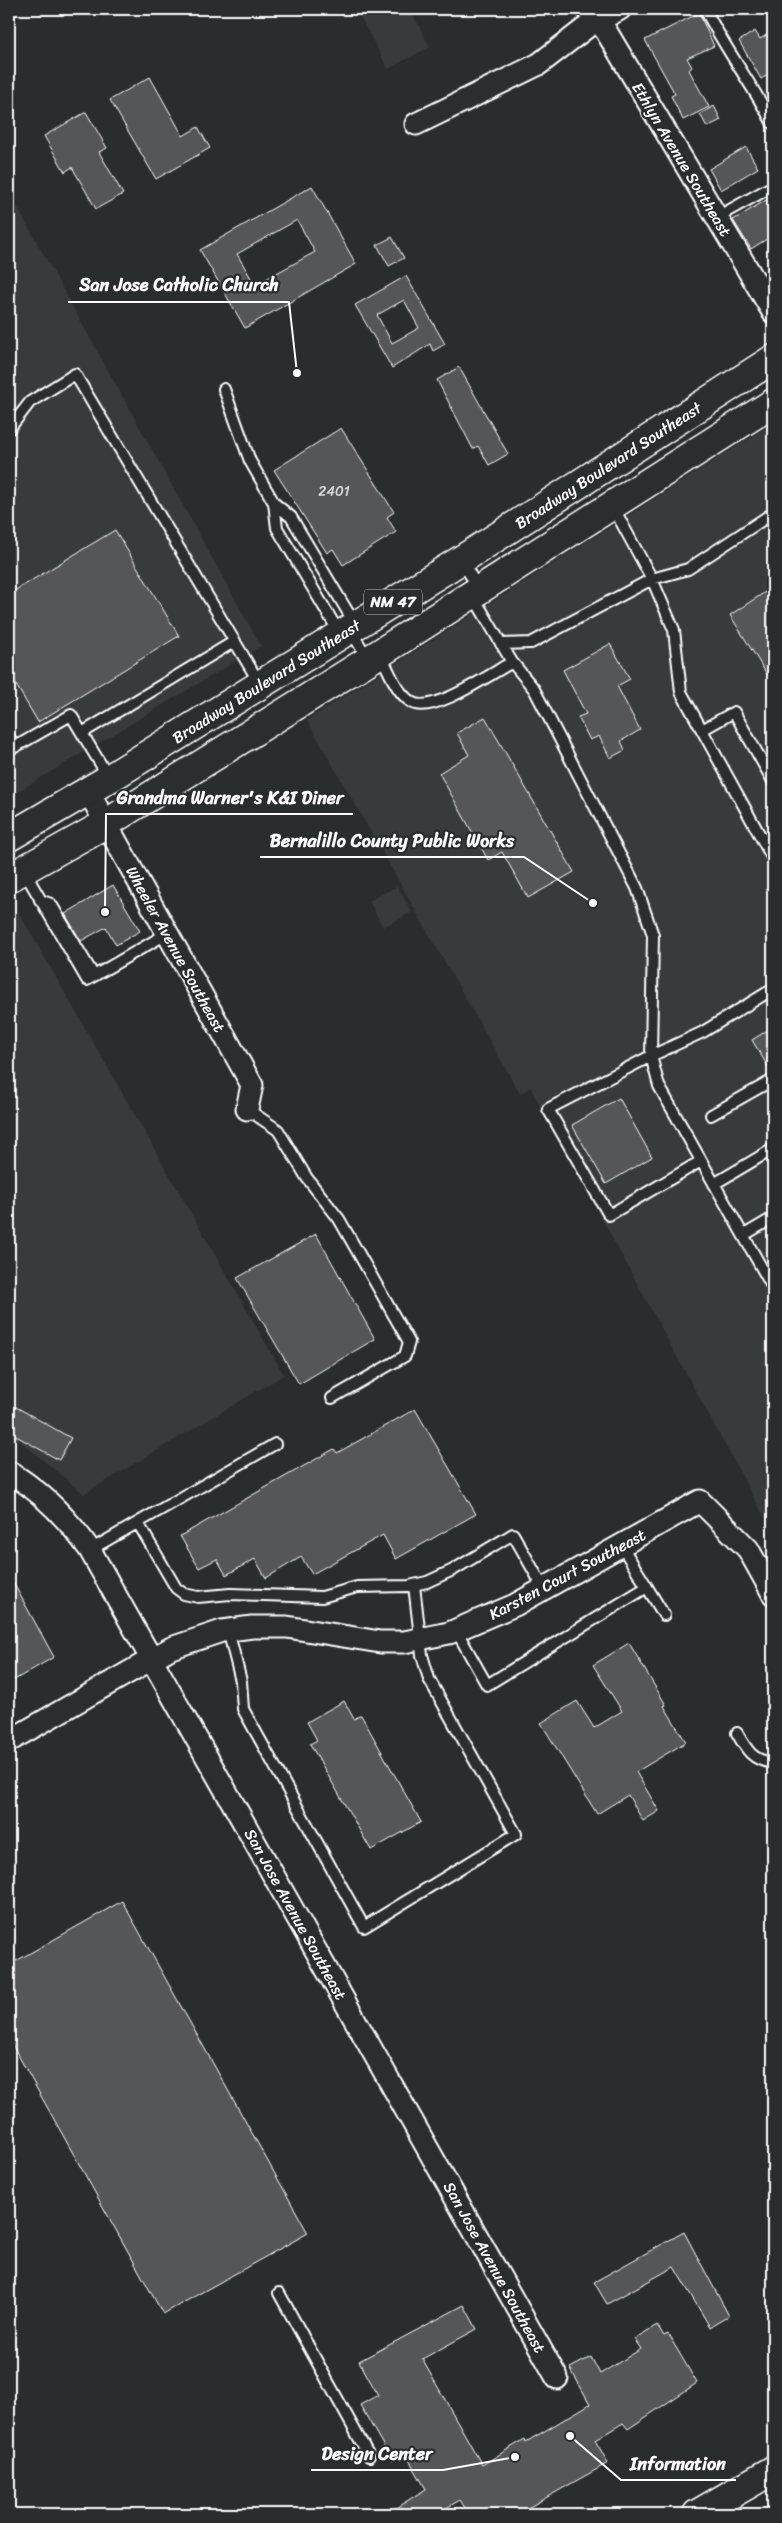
<svg xmlns="http://www.w3.org/2000/svg" width="782" height="2523" viewBox="0 0 782 2523" font-family="Sriracha,sans-serif">
<style>
.built{fill:#373a3b}
.building{fill:#555758;stroke:#fff;fill-rule:evenodd}
.lines{fill:none;stroke-linecap:round;stroke-linejoin:round}
.lane-casing{stroke:#fff;stroke-width:14}
.street-casing{stroke:#fff;stroke-width:25}
.primary-casing{stroke:#fff;stroke-width:31}
.highway-casing{stroke:#fff;stroke-width:31}
.lane{stroke:#2a2d2e;stroke-width:10}
.street{stroke:#2a2d2e;stroke-width:21}
.primary{stroke:#2a2d2e;stroke-width:28}
.highway{stroke:#2a2d2e;stroke-width:28}
.labels{text-anchor:middle;stroke-width:4.5;stroke-linejoin:round;paint-order:stroke}
.number-label{font-size:14px;fill:#d4d5d5}
.shield{fill:#2a2d2e;stroke:#bfc0c0;stroke-width:1}
.shield-label{font-size:15px;font-weight:bold;fill:#fff}
.street-label{font-size:16px;fill:#fff;stroke:#2a2d2e}
.leader{fill:none;stroke:#fff;stroke-width:2}
.callout-dot{fill:#fff;stroke:#2a2d2e;stroke-width:2}
.callout-label{font-size:18px;text-anchor:middle;font-weight:bold;fill:#fff;stroke:#2a2d2e;stroke-width:4.5;stroke-linejoin:round;paint-order:stroke}
</style>
<rect width="100%" height="100%" fill="#2a2d2e"/>
<filter id="ink" filterUnits="userSpaceOnUse"><feTurbulence type="fractalNoise" baseFrequency=".02" numOctaves="2"/><feDisplacementMap in="SourceGraphic" scale="10" xChannelSelector="R" yChannelSelector="G"/><feConvolveMatrix kernelMatrix="1 2 1 2 8 2 1 2 1" color-interpolation-filters="sRGB"/></filter>
<g filter="url(#ink)">
<path class="built" d="M356 9H410L430 47 388 69Z
M9 192 261 646 9 797Z
M773 423V1533L530 1087 520 1094 307 720Z
M397 886 412 912 383 927 369 901Z
M18 911 284 1375 84 1494 21 1442 9 1436V916Z"/>
<path class="building" d="M699 13 714 46 687 58 692 67 689 70 709 107 683 120 671 96 675 94 645 40Z
M755 31 760 39 773 31V72L761 79 739 41Z
M150 77 183 136 198 127 210 148 156 179 110 100Z
M714 106 721 120 707 127 700 114Z
M86 112 107 148 99 152 123 194 96 209 72 167 65 172 44 136Z
M746 147 758 168 721 190 709 169Z
M312 186 356 264 245 328 200 250ZM297 220 315 252 255 285 237 254Z
M773 196V235L751 249 733 220Z
M392 237 404 258 389 266 377 245Z
M406 276 445 344 433 351 430 344 392 368 355 305ZM404 300 419 328 392 343 377 315Z
M459 367 508 454 489 465 478 446 473 449 437 380Z
M341 428 394 512 387 517 396 532 343 565 333 549 327 553 274 470Z
M115 530 179 636 38 722 9 673V594Z
M773 587V684L730 615Z
M610 644 630 679 617 686 640 730 621 741 625 750 610 758 599 736 590 740 578 717 586 714 563 670Z
M485 717 574 872 528 898 502 852 488 860 439 773 469 755 457 733Z
M113 885 140 931 116 945 106 927 81 941 65 914Z
M773 1027V1075L752 1040Z
M619 1098 652 1157 606 1184 572 1125Z
M316 1234 375 1339 299 1384 237 1278Z
M9 1403 71 1438 59 1460 9 1432Z
M415 1409 476 1514 396 1559 383 1535 312 1574 301 1557 266 1578 255 1559 226 1575 217 1559 199 1568 180 1536 334 1449 337 1453Z
M9 1575 54 1657 9 1683Z
M629 1643 666 1705 664 1706 686 1742 636 1772 659 1811 643 1821 628 1795 597 1814 541 1723 577 1701 594 1728 622 1711 593 1665Z
M344 1701 354 1719 361 1715 421 1822 371 1850 310 1744 317 1740 307 1722Z
M122 1901 308 2233 163 2314 9 2039V1965Z
M684 2232 729 2316 710 2327 674 2267 607 2304 594 2282Z
M464 2305 477 2329 422 2359 482 2465 525 2439 526 2442 590 2404 570 2368 591 2357 600 2374 641 2349 634 2339 657 2325 664 2336 668 2334 697 2383 628 2429 623 2423 595 2440 608 2463 517 2514H469L460 2500 436 2514H386L426 2489 405 2453 392 2461 360 2405 378 2395 359 2361Z"/>
<g class="lines">
<defs>
<path id="lane" d="M705 9C725 49 752 84 773 124
M717 217 773 186
M224 389 250 461 274 503
M9 429 30 402 75 374 260 684
M613 507 652 579 674 630 681 692 773 859
M461 560 479 589
M473 596 512 662 534 689 637 888 653 935 651 1056 703 1032 773 989
M350 630 369 660
M340 634 277 528 274 503 291 517 355 624
M501 644 531 643 652 579 688 569 773 513
M380 653C388 669 396 692 411 702 431 716 492 673 512 662
M702 730 734 712 773 781
M82 733 235 641
M9 737 15 747 71 715 109 778
M24 871 87 980 168 933
M40 900 51 904 94 976
M247 1109 278 1130 307 1178 339 1219 409 1342 405 1356 332 1398
M711 1115 771 1081 773 1085
M701 1161 609 1215 548 1109 651 1056 659 1086 773 1288
M714 1184 773 1149
M744 1235 773 1218
M138 1523 176 1588 184 1594 198 1597 230 1594 322 1597 357 1587 409 1586 427 1582 453 1570 513 1534 544 1589
M90 1550 275 1444
M647 1587 664 1615
M228 1630 241 1681 243 1709 364 1927 516 1834 429 1679 422 1655 414 1585
M456 1630 487 1685 647 1587 621 1545
M737 1733C746 1749 753 1762 773 1762
M279 2293 369 2456"/>
<path id="street" d="M587 9 606 31 773 312
M416 124 539 64 587 27 620 9
M88 791 252 1085 247 1109
M9 1472C41 1491 68 1519 90 1550L557 2378
M9 1741 171 1648 222 1631 252 1627H287L380 1642H404L449 1633 515 1605 700 1501 748 1549 773 1594"/>
<path id="primary" d="M9 837 110 778 461 560 773 359
M9 878 107 823 369 660 773 403"/>
<path id="highway" d="M697 2514 773 2470"/>
</defs>
<use href="#lane" class="lane-casing"/>
<use href="#street" class="street-casing"/>
<use href="#primary" class="primary-casing"/>
<use href="#highway" class="highway-casing"/>
<use href="#lane" class="lane"/>
<use href="#street" class="street"/>
<use href="#primary" class="primary"/>
<use href="#highway" class="highway"/>
</g>
</g>
<g class="labels">
<g class="number-label">
<text x="334" y="496">2401</text>
</g>
<rect class="shield" x="364" y="589.5" width="58" height="25" rx="4"/>
<g class="shield-label">
<text x="393" y="607">NM 47</text>
</g>
<g class="street-label">
<text transform="translate(682 159) rotate(59)" y="6">Ethlyn Avenue Southeast</text>
<text transform="translate(608 465) rotate(-33)" y="6">Broadway Boulevard Southeast</text>
<text transform="translate(266 681) rotate(-32)" y="6">Broadway Boulevard Southeast</text>
<text transform="translate(176 949) rotate(61)" y="6">Wheeler Avenue Southeast</text>
<text transform="translate(567 1574) rotate(-28)" y="6">Karsten Court Southeast</text>
<text transform="translate(296 1914) rotate(61)" y="6">San Jose Avenue Southeast</text>
<text transform="translate(495 2267) rotate(61)" y="6">San Jose Avenue Southeast</text>
</g>
</g>
<path class="leader" d="M297 373L289 302H68M105 912L106 814H353M593 903L524 857H260M515 2457L443 2470H311M570 2436L621 2480H736"/>
<g class="callout-dot">
<circle cx="297" cy="373" r="5"/>
<circle cx="105" cy="912" r="5"/>
<circle cx="593" cy="903" r="5"/>
<circle cx="515" cy="2457" r="5"/>
<circle cx="570" cy="2436" r="5"/>
</g>
<g class="callout-label">
<text x="179" y="291">San Jose Catholic Church</text>
<text x="230" y="804">Grandma Warner's K&amp;I Diner</text>
<text x="392" y="847">Bernalillo County Public Works</text>
<text x="377" y="2460">Design Center</text>
<text x="678" y="2470">Information</text>
</g>
<rect width="782" height="2523" fill="none" stroke="#2a2d2e" stroke-width="30"/>
<rect x="15" y="15" width="752" height="2493" fill="none" stroke="#fff" stroke-width="2" filter="url(#ink)"/>
</svg>
